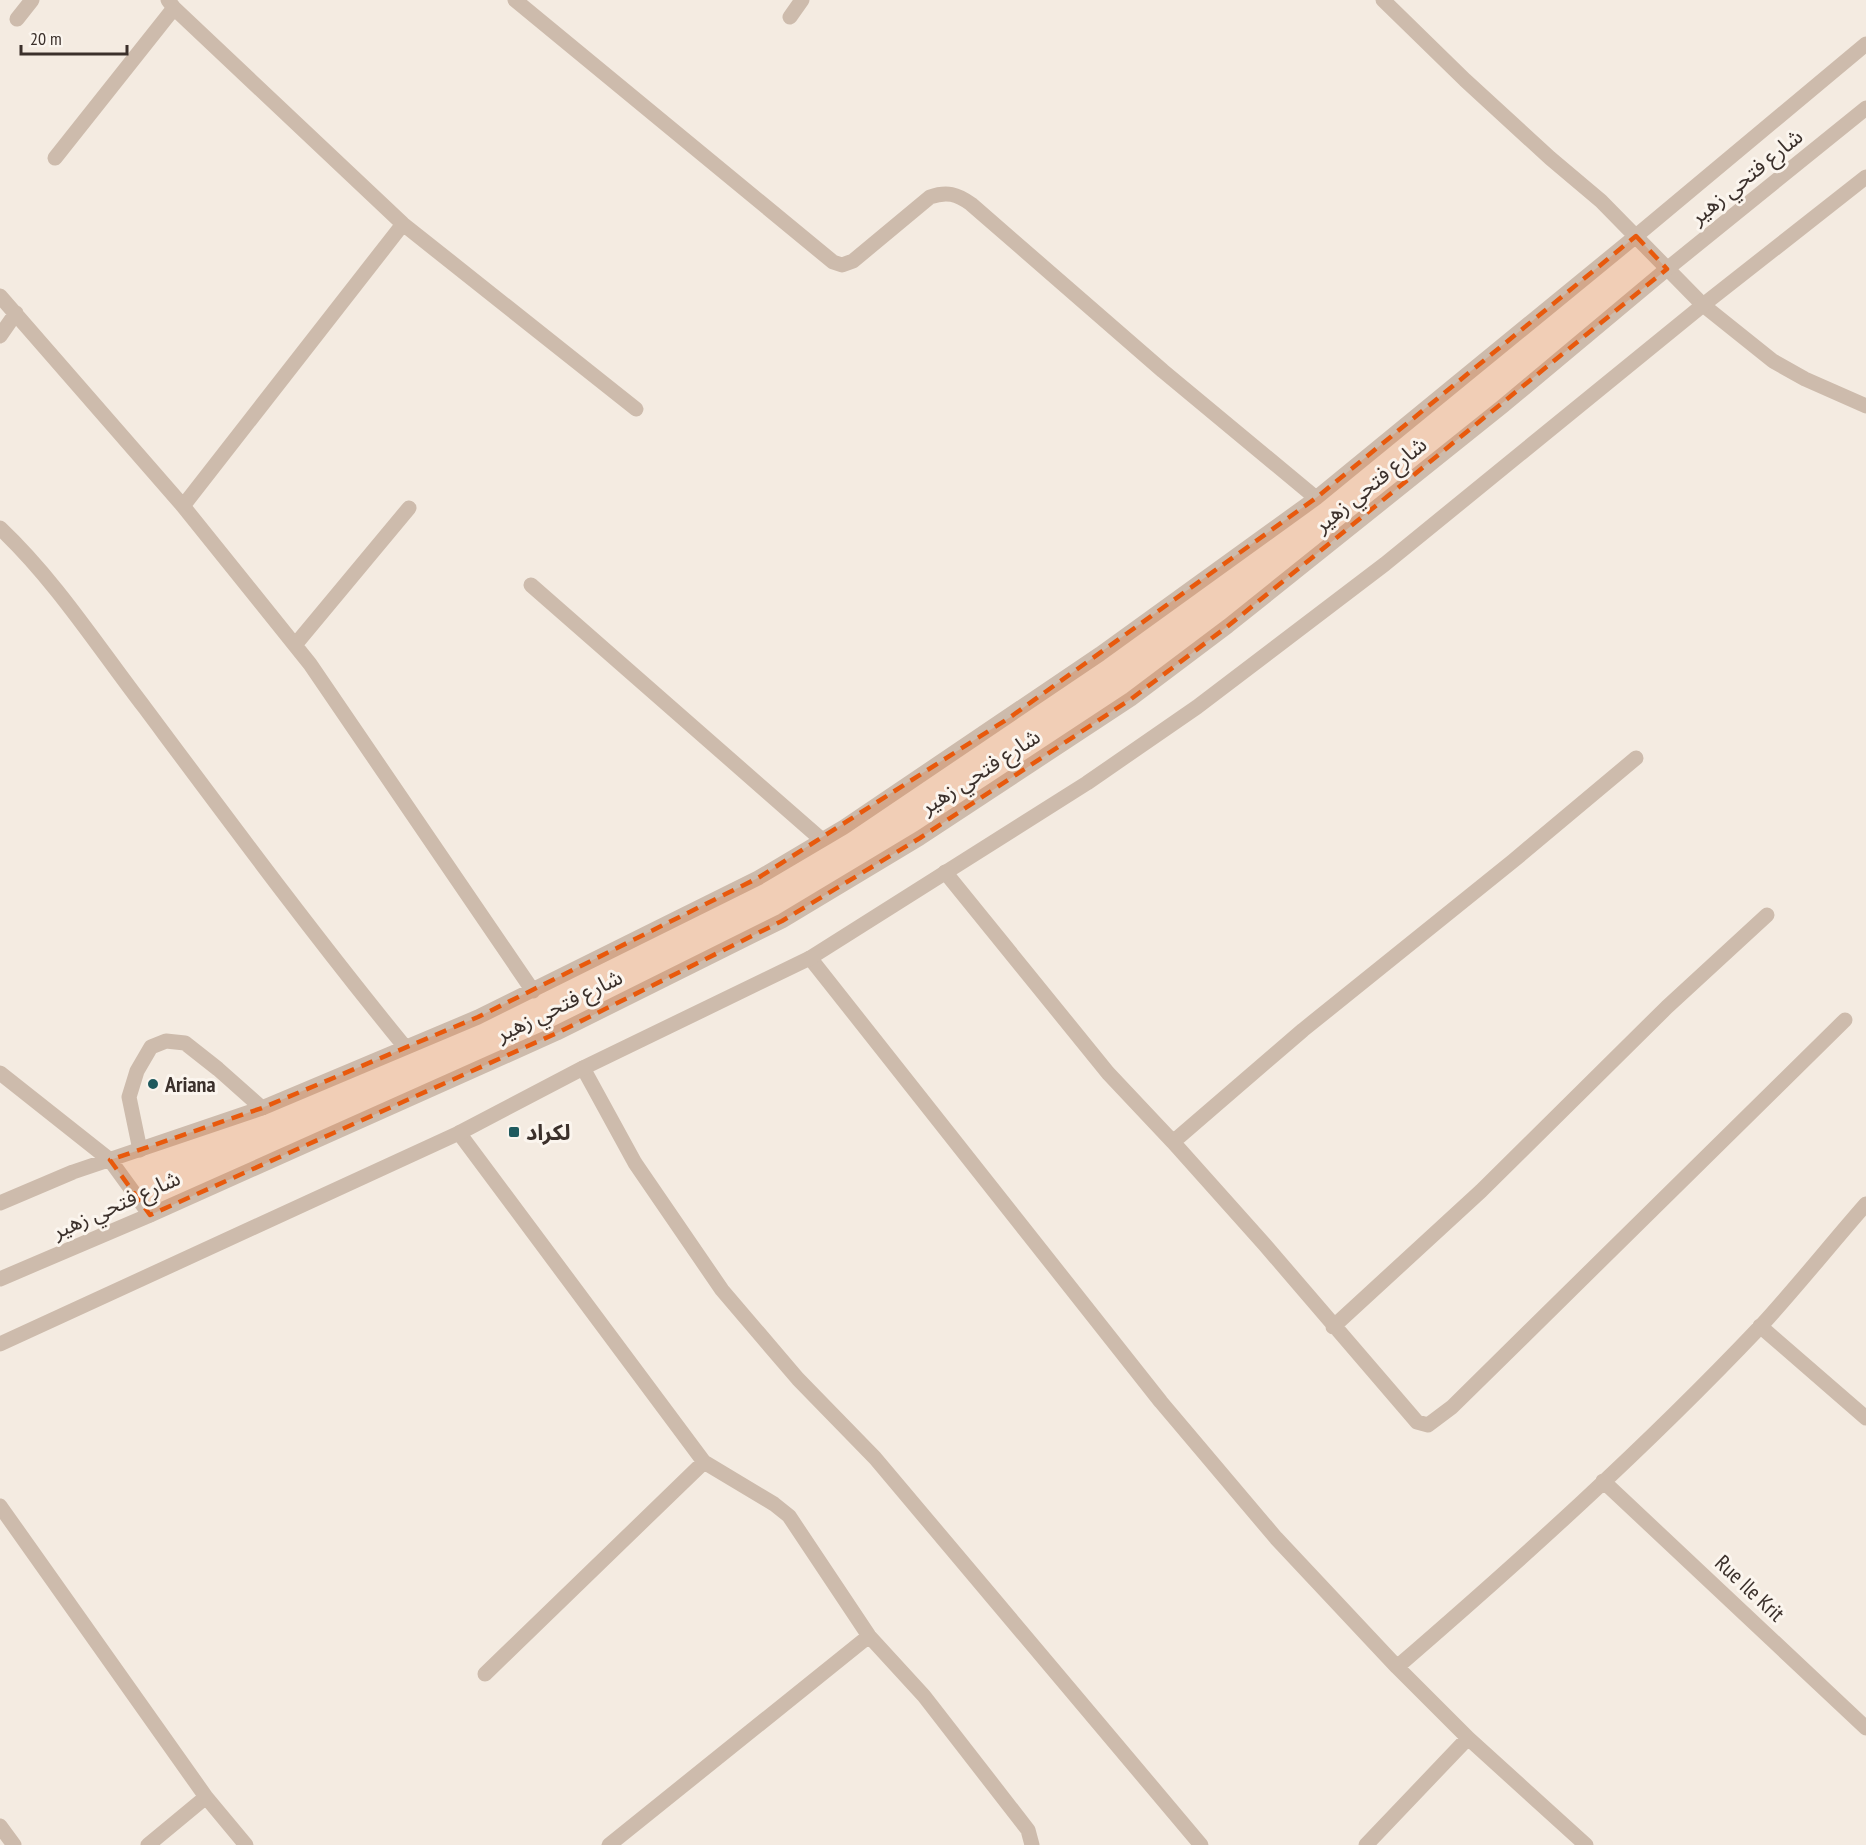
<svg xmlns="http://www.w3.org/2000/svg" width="1866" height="1845" viewBox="0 0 1866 1845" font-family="'PT Sans Narrow','Noto Sans Arabic',sans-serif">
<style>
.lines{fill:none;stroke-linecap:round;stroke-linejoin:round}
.service{stroke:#cdbbac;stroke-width:15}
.minor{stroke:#cdbbac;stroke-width:15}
.tertiary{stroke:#cdbbac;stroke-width:15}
.marked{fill:#e8590c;fill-opacity:0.2;stroke:#e8590c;stroke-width:4.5;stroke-dasharray:12 8;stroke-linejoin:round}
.poi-dot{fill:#1f5a5e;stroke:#fbf5ee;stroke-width:2}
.labels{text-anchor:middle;stroke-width:6;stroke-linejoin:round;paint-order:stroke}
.street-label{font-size:22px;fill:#3b302b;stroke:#fbf5ee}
.poi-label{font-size:22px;font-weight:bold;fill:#3b302b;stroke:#fbf5ee;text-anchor:start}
</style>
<rect width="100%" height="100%" fill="#f4ebe1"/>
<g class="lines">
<path class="service" d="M140 1150 129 1097 137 1071 151 1047 166 1041 185 1043 218 1069 262 1108"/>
<path class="minor" d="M168 0 174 8 403 224 636 409
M515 0 833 262 842 265 853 261 930 197C947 191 957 194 971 204L1163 371 1316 498
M1383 0 1465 80 1550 158 1601 201 1703 305 1773 361 1805 379 1866 406
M790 17 802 0
M17 19 32 0
M55 158 174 8
M0 296 183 506 310 664 533 991
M0 336 16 313
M183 506 403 224
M0 528C56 581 98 647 145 708 230 822 315 937 405 1047
M531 585 822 840
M295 645 409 508
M945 872 1108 1073 1173 1142 1265 1245 1417 1422 1428 1425 1452 1407 1845 1020
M810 958 1161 1402 1276 1538 1397 1667 1468 1738 1586 1845
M583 1068 635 1163 722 1290 798 1379 875 1458 1201 1845
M0 1073 110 1160 150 1215
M459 1133 704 1462 774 1504 789 1516 869 1636 924 1696 1028 1830 1032 1845
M1173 1142 1303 1030 1513 861 1636 758
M0 1203 73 1172 262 1108 478 1017 758 878 844 827 1100 654 1316 498 1636 236 1866 44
M1760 1326 1866 1418
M1333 1327 1481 1191 1667 1007 1767 915
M1603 1481 1866 1728
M0 1506 206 1797 246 1845
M1397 1667C1522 1559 1645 1448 1759 1328 1796 1288 1830 1245 1866 1204
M485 1674 704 1462
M0 1826 14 1845
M148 1845 206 1797
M609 1845 869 1636
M1366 1845 1468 1738"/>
<path class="tertiary" d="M0 1279 150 1215 557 1033 782 921 920 838 1131 699 1228 626 1503 406 1667 269 1866 108
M0 1344 459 1133 583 1068 810 958 1087 783 1197 707 1385 564 1703 305 1866 177"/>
</g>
<path class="marked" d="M1636 236 1667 269 1228 626 1131 699 920 838 782 921 557 1033 150 1215 110 1160 262 1108 478 1017 758 878 1009 718 1316 498Z"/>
<g class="poi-dot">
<circle cx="153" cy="1084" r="6"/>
<rect x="508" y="1126" width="12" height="12" rx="3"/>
</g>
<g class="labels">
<g class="street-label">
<text transform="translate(1746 176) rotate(-39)" y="8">شارع فتحي زهير</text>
<text transform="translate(1370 484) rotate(-39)" y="8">شارع فتحي زهير</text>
<text transform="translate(980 771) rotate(-33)" y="8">شارع فتحي زهير</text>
<text transform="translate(559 1005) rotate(-26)" y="8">شارع فتحي زهير</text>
<text transform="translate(116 1204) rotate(-24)" y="8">شارع فتحي زهير</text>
<text transform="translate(1750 1588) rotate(43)" y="8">Rue Ile Krit</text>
</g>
<g class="poi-label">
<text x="165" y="1092">Ariana</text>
<text x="526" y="1140">لكراد</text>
</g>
</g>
<path d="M21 45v9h106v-9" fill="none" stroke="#3b302b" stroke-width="3"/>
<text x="30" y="45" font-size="18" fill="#3b302b" stroke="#fbf5ee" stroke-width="4.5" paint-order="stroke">20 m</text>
</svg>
